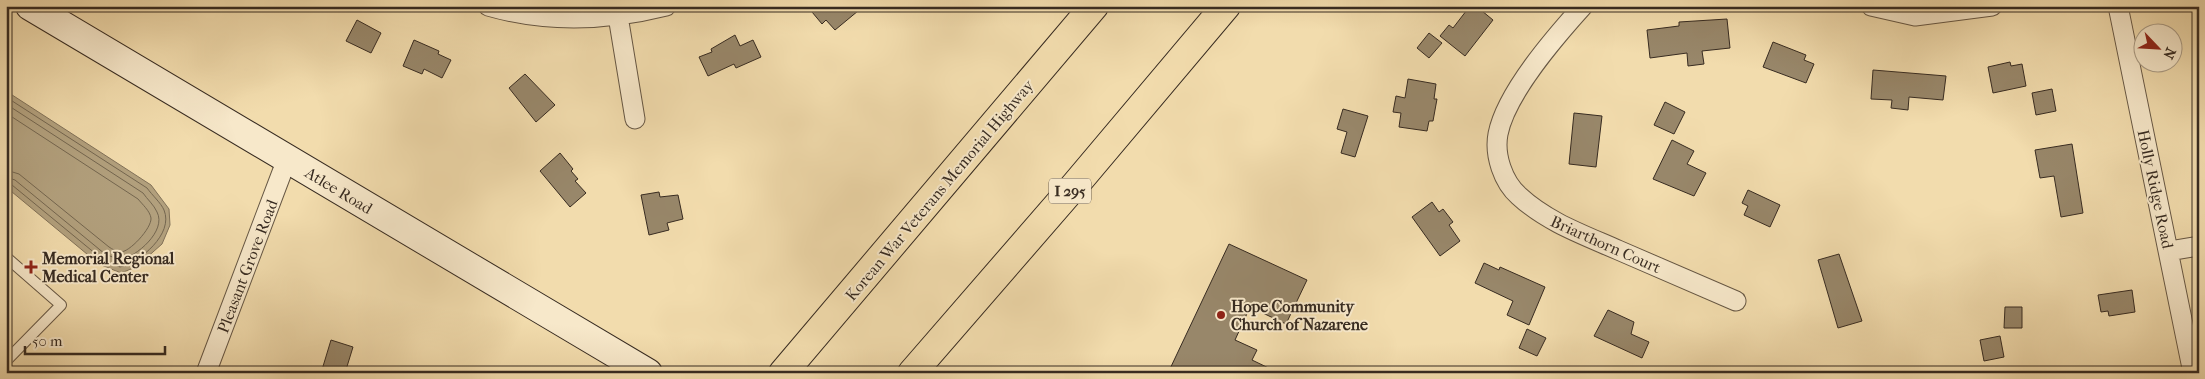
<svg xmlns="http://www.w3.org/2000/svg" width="2205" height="379" viewBox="0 0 2205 379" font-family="'IM FELL French Canon',serif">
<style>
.water{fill:#b2a07d;stroke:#817158}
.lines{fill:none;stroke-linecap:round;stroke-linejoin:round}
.shore{stroke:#74664f;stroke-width:1}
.building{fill:#98876a;stroke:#372b21}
.service-casing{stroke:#665744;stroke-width:12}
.minor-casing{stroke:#665744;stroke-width:21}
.secondary-casing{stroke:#372b21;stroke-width:30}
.motorway-casing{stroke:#372b21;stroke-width:30}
.service{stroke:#f7e8ca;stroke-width:10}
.minor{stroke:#f7e8ca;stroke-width:19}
.secondary{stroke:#f7e8ca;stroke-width:28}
.motorway{stroke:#f2dcad;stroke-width:28}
.poi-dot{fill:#8f2418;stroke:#f7e8ca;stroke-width:2}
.labels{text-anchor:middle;stroke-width:4;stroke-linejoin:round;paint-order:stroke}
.shield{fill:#f7e8ca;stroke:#716454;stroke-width:1}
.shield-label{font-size:15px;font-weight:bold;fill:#372b21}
.street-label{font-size:16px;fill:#372b21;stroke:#f7e8ca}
.poi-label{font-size:16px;font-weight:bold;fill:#372b21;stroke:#f7e8ca;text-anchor:start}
</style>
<rect width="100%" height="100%" fill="#f2dcad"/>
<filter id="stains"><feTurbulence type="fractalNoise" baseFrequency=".004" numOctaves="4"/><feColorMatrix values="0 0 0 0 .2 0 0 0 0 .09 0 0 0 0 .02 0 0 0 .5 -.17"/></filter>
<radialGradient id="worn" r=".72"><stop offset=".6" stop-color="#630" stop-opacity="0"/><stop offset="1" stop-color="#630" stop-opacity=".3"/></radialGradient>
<path class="water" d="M6 91 151 185 169 209 170 225 162 244 136 267 121 273 99 264 6 187Z"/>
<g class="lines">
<path class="shore" d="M6 97 147 188C152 195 161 203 164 210 174 234 140 262 120 267L102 259 12 185 6 184
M6 104 143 193C147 199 154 205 157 212 167 231 136 257 120 260L105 254 15 180 6 177
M6 113 138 199C142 204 150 211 151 218 152 228 129 253 120 252 117 252 112 249 109 247L19 174 6 170"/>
</g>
<path class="building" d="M807 6H864L835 30 826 20 822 24Z
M1470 6H1476L1493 20 1465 56 1440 36 1449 25 1453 28Z
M1727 19 1730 48 1702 51 1704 64 1688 66 1687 53 1650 58 1647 30 1679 26V22Z
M357 20 381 33 371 53 346 41Z
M1429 33 1442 43 1429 58 1417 48Z
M735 35 740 46 753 40 761 57 736 68 734 64 708 76 699 57 712 52 711 49Z
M414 40 439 51 438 54 451 60 442 78 424 69 422 74 403 66Z
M1773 42 1806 55 1804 60 1814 64 1806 83 1763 67Z
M2010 62 2011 66 2022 64 2026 86 1993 93 1988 67Z
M1873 70 1946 76 1943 100 1909 97 1908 110 1891 108 1892 100 1871 99Z
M525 74 555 105 536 122 509 88Z
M1408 79 1436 84 1434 99H1437L1433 121H1429L1427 131 1399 127 1401 113 1393 112 1396 96 1405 98Z
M2052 89 2056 111 2036 115 2032 93Z
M1665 102 1685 112 1674 134 1654 125Z
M1343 109 1368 116 1355 157 1341 153 1347 132 1337 129Z
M1574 113 1602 116 1596 167 1569 164Z
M1672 140 1694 151 1687 164 1706 173 1694 196 1653 179Z
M2072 144 2083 213 2061 217 2054 176 2040 178 2035 150Z
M560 153 573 169 571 171 578 179 575 181 586 193 570 207 540 171Z
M1748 190 1780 205 1770 227 1744 215 1748 206 1742 203Z
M659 192 660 197 678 195 683 219 667 223 669 230 649 235 641 195Z
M1432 202 1439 212 1443 209 1453 222 1449 225 1460 241 1440 256 1412 217Z
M1229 244 1307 280 1286 324 1250 307 1235 340 1257 350 1252 360 1279 373H1168Z
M1839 254 1862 321 1838 328 1818 260Z
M1484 263 1499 270 1500 267 1545 287 1529 325 1507 315 1513 301 1475 283Z
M2132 290 2135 312 2109 316 2108 311 2101 312 2098 295Z
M2005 307H2022V328H2004Z
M1608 310 1634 322 1631 334 1649 342 1642 358 1594 336Z
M1527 329 1546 338 1537 356 1519 348Z
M2000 336 2004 357 1984 361 1980 340Z
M331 340 353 347 345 373H321Z"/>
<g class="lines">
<defs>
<path id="service" d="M6 257 61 305 6 361"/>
<path id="minor" d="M488 6C547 23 606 21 666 6
M1583 6C1555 37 1506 93 1498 134 1494 155 1503 182 1519 196 1547 222 1584 235 1618 250 1658 267 1697 284 1736 301
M1871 6 1915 16 1992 6
M2118 6 2193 373
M618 16 635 119
M2169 251 2199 246
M206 373 287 159"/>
<path id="secondary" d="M30 6 648 373"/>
<path id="motorway" d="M783 373 1094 6
M912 373 1076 184 1226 6"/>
</defs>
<use href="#service" class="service-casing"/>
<use href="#minor" class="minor-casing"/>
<use href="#secondary" class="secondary-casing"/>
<use href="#motorway" class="motorway-casing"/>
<use href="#service" class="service"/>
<use href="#minor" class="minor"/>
<use href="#secondary" class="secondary"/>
<use href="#motorway" class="motorway"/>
</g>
<g class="poi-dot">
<path d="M28.5 259.5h5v5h5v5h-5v5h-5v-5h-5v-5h5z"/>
<circle cx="1221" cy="315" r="5"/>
</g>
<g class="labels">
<rect class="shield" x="1049" y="178.5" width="42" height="25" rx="4"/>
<g class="shield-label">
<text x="1070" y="196">I 295</text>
</g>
<g class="street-label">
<text transform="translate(2156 189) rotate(78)" y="6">Holly Ridge Road</text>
<text transform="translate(339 190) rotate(31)" y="6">Atlee Road</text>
<text transform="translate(939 190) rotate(-50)" y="6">Korean War Veterans Memorial Highway</text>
<text transform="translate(1606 244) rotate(24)" y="6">Briarthorn Court</text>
<text transform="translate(247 266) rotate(-69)" y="6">Pleasant Grove Road</text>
</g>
<g class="poi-label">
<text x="42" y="264">Memorial Regional<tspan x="42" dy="18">Medical Center</tspan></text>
<text x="1231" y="312">Hope Community<tspan x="1231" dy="18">Church of Nazarene</tspan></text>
</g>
</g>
<rect width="2205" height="379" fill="none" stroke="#f2dcad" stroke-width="25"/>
<rect x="8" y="8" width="2190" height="364" fill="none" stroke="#372b21" stroke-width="2.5"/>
<rect x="12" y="12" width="2180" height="354" fill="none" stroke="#372b21"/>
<g transform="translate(2158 48) rotate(115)"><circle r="24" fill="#f7e8ca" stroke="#aa9c86"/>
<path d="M0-4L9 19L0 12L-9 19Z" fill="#8f2418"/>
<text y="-8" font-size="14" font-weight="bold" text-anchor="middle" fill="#372b21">N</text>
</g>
<path d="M25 346v8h140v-8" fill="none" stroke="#372b21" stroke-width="2.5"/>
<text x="32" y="346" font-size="15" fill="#372b21" stroke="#f7e8ca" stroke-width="4" paint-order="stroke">50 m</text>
<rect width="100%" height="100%" filter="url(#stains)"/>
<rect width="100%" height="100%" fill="url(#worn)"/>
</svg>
